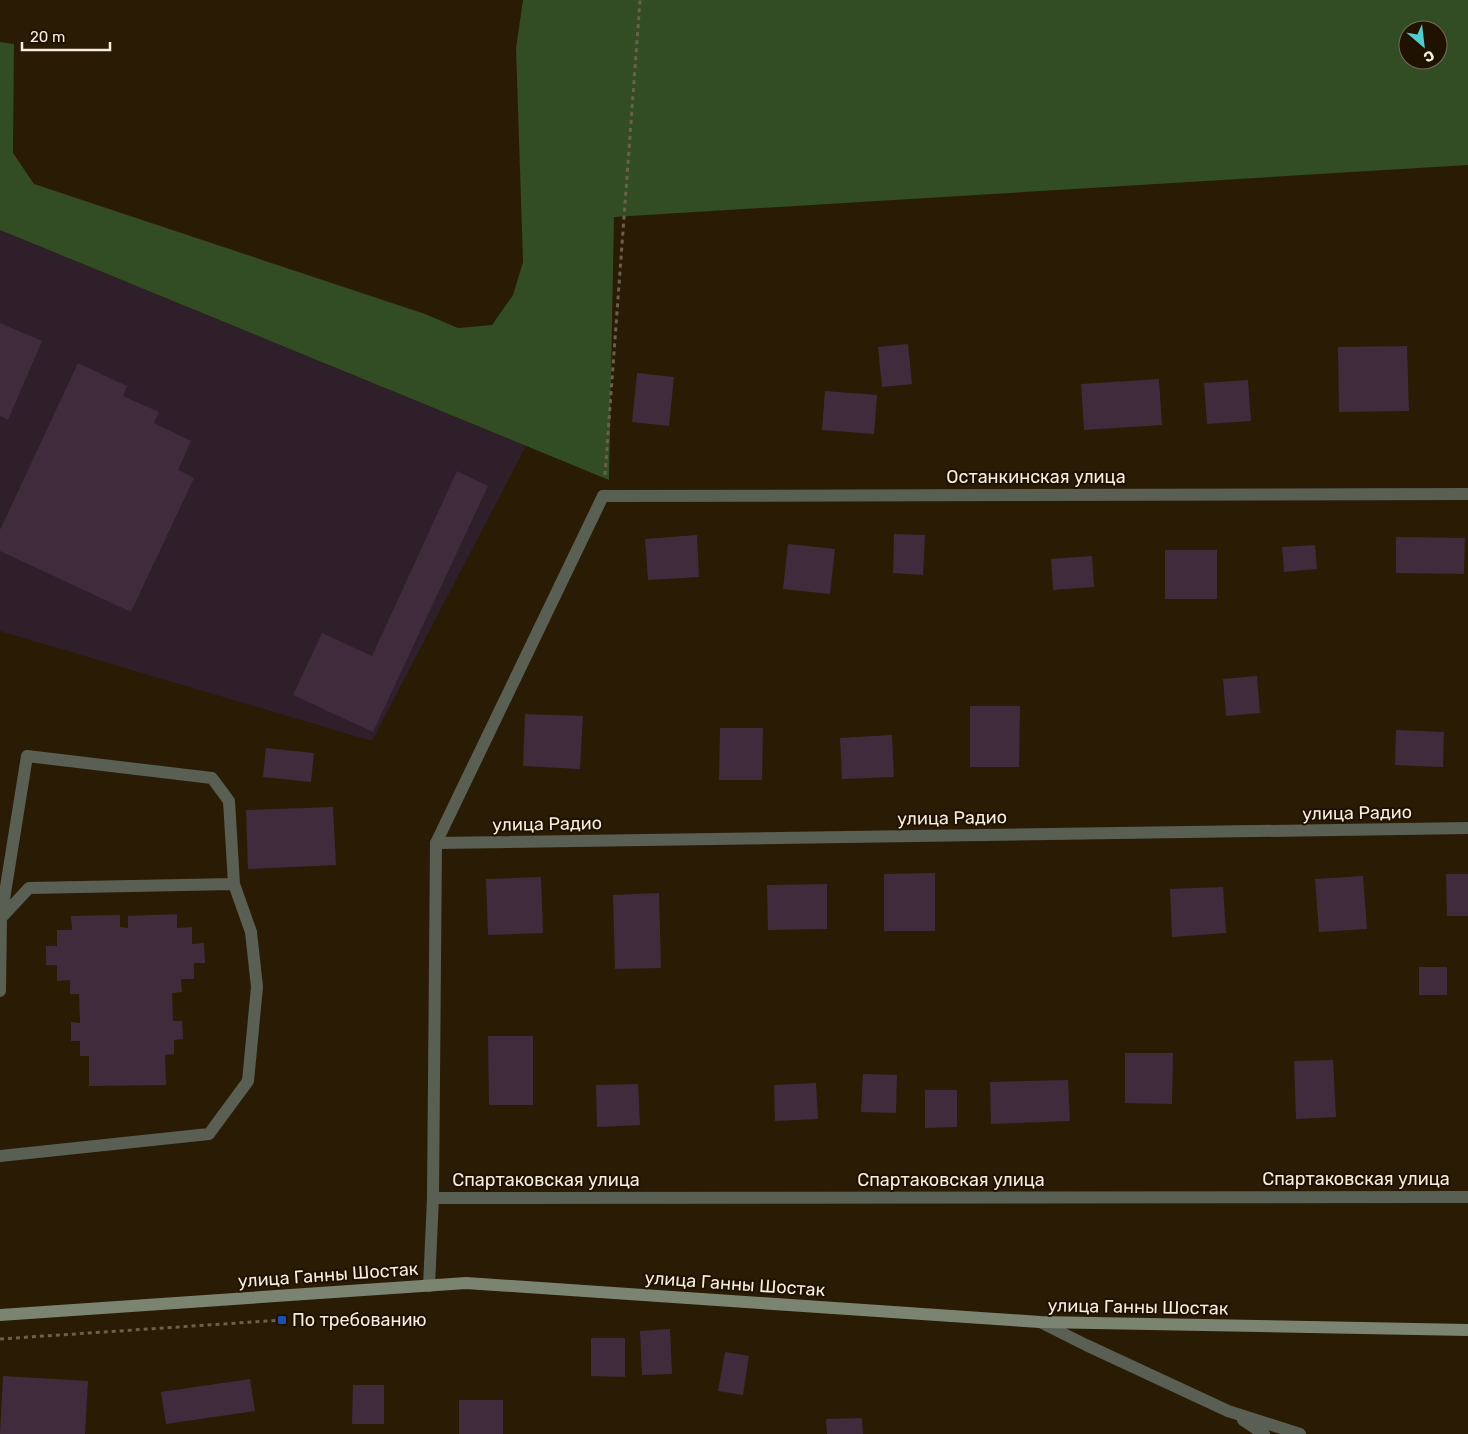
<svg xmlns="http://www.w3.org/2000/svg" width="1468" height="1434" viewBox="0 0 1468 1434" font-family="Rubik,sans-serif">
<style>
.industrial{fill:#2f1f2a}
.green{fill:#324c24;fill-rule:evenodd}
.building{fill:#402b3d}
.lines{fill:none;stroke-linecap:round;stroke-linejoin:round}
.path{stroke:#6c5f4b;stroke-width:3;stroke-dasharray:4 4;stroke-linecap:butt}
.service{stroke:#595f53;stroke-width:12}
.minor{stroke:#595f53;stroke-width:12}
.secondary{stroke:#7b8471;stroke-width:12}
.transit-dot{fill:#1a4fb4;stroke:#1f1200;stroke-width:2}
.labels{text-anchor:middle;stroke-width:4;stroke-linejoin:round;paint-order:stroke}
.street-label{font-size:18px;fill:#f8eee0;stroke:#1f1200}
.poi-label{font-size:18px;fill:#f8eee0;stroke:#1f1200;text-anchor:start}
</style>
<rect width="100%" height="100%" fill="#291b04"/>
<path class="industrial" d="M0 230 526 446 372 741 0 631Z"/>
<path class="green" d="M523 0H1468V165L614 217 609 480 0 230V42L14 44 13 153 34 184 425 314 458 328 492 325 513 295 523 262 516 48ZM1408 30H1438V60H1408Z"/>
<path class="building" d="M0 323 42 341 8 420 0 416Z
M908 344 912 384 882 387 878 347Z
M1407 346 1409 411 1339 412 1338 347Z
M78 363 127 386 123 396 159 412 154 423 191 441 178 470 194 478 131 612 0 551V530Z
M637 373 674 377 669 426 632 422Z
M1159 379 1162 425 1084 430 1081 384Z
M1248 380 1251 421 1207 424 1204 383Z
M825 391 877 395 874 434 822 430Z
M457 471 488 486 373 732 293 695 322 633 372 656Z
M894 534 925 535 923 575 893 573Z
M697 535 699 577 648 580 645 539Z
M1396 537 1465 538 1464 574 1396 573Z
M788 544 835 549 830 594 783 589Z
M1315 545 1317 569 1284 572 1282 547Z
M1165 550H1217V599H1165Z
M1092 556 1094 587 1053 590 1051 559Z
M1257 676 1260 713 1226 716 1223 679Z
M970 706H1020L1019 767H970Z
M525 714 583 716 580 769 523 766Z
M720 728H763L762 780H719Z
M1396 730 1444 732 1443 767 1395 765Z
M892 735 894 777 842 779 840 738Z
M266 748 314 753 311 782 263 777Z
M333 807 336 865 248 869 246 810Z
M935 873V931H884V874Z
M1446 874H1468V916H1447Z
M1363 876 1367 929 1319 932 1315 879Z
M541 877 543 933 488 935 486 879Z
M827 884V929L768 930 767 885Z
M1223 887 1226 933 1172 937 1170 889Z
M659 893 661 968 615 969 613 895Z
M177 914V928L192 927V944L204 943 205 963H194V979H181L182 992 172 993 173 1021H182L183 1039 174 1040V1054L165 1055 166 1085 89 1086V1056H80V1041H71V1022L80 1023 79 994H70V980L57 981V965H46V946H57V930H72L71 916 120 915V927L128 928V916Z
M1419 967H1447V995H1419Z
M488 1036H533V1105H489Z
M1125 1053H1173L1172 1104 1125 1103Z
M1333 1060 1336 1117 1296 1119 1294 1061Z
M863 1074 897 1075 896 1113 861 1112Z
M1068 1080 1070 1121 991 1124 990 1082Z
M816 1083 818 1119 775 1121 774 1085Z
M638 1084 640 1125 597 1127 596 1085Z
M925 1090H957V1127L925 1128Z
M670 1329 672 1374 642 1375 640 1331Z
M591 1338H625V1377L591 1376Z
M725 1352 749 1356 743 1395 718 1391Z
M3 1376 88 1381 85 1434H0Z
M250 1379 255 1411 166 1424 161 1392Z
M353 1385H384V1424H352Z
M459 1400H503V1434H459Z
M862 1418 863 1434H827L826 1419Z"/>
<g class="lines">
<path class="path" d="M605 475 640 0
M0 1339 282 1320"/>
<path class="service" d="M1 918 29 888 234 884
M0 991 1 918 27 756 212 778 229 801 234 884 251 932 257 987 248 1081 209 1134 0 1156
M429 1286 433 1198 436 843 603 496"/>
<path class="minor" d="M603 496 1468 494
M436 843 1468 828
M433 1198 1468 1197
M1040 1322 1086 1345 1228 1411 1300 1434
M1243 1420 1264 1434"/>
<path class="secondary" d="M0 1315 466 1283 1040 1322 1468 1330"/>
</g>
<rect class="transit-dot" x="277" y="1315" width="10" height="10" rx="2.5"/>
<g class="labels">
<g class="street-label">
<text x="1036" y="483">Останкинская улица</text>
<text transform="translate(1357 813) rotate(-1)" y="6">улица Радио</text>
<text transform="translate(952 818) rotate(-1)" y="6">улица Радио</text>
<text transform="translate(547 824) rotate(-1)" y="6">улица Радио</text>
<text x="1356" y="1185">Спартаковская улица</text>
<text x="546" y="1186">Спартаковская улица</text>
<text x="951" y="1186">Спартаковская улица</text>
<text transform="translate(328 1275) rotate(-4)" y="6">улица Ганны Шостак</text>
<text transform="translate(735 1284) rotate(4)" y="6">улица Ганны Шостак</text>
<text transform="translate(1138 1307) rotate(1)" y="6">улица Ганны Шостак</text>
</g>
<g class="poi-label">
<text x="292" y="1326">По требованию</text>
</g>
</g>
<g transform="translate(1423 45) rotate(152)"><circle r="24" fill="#1f1200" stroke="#766a5a"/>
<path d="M0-4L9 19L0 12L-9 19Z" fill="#52cdce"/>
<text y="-8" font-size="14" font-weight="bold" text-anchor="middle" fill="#f8eee0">С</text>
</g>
<path d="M22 42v8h88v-8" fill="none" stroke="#f8eee0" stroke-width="2.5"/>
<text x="30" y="42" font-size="15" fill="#f8eee0" stroke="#1f1200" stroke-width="4" paint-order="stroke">20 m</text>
</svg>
